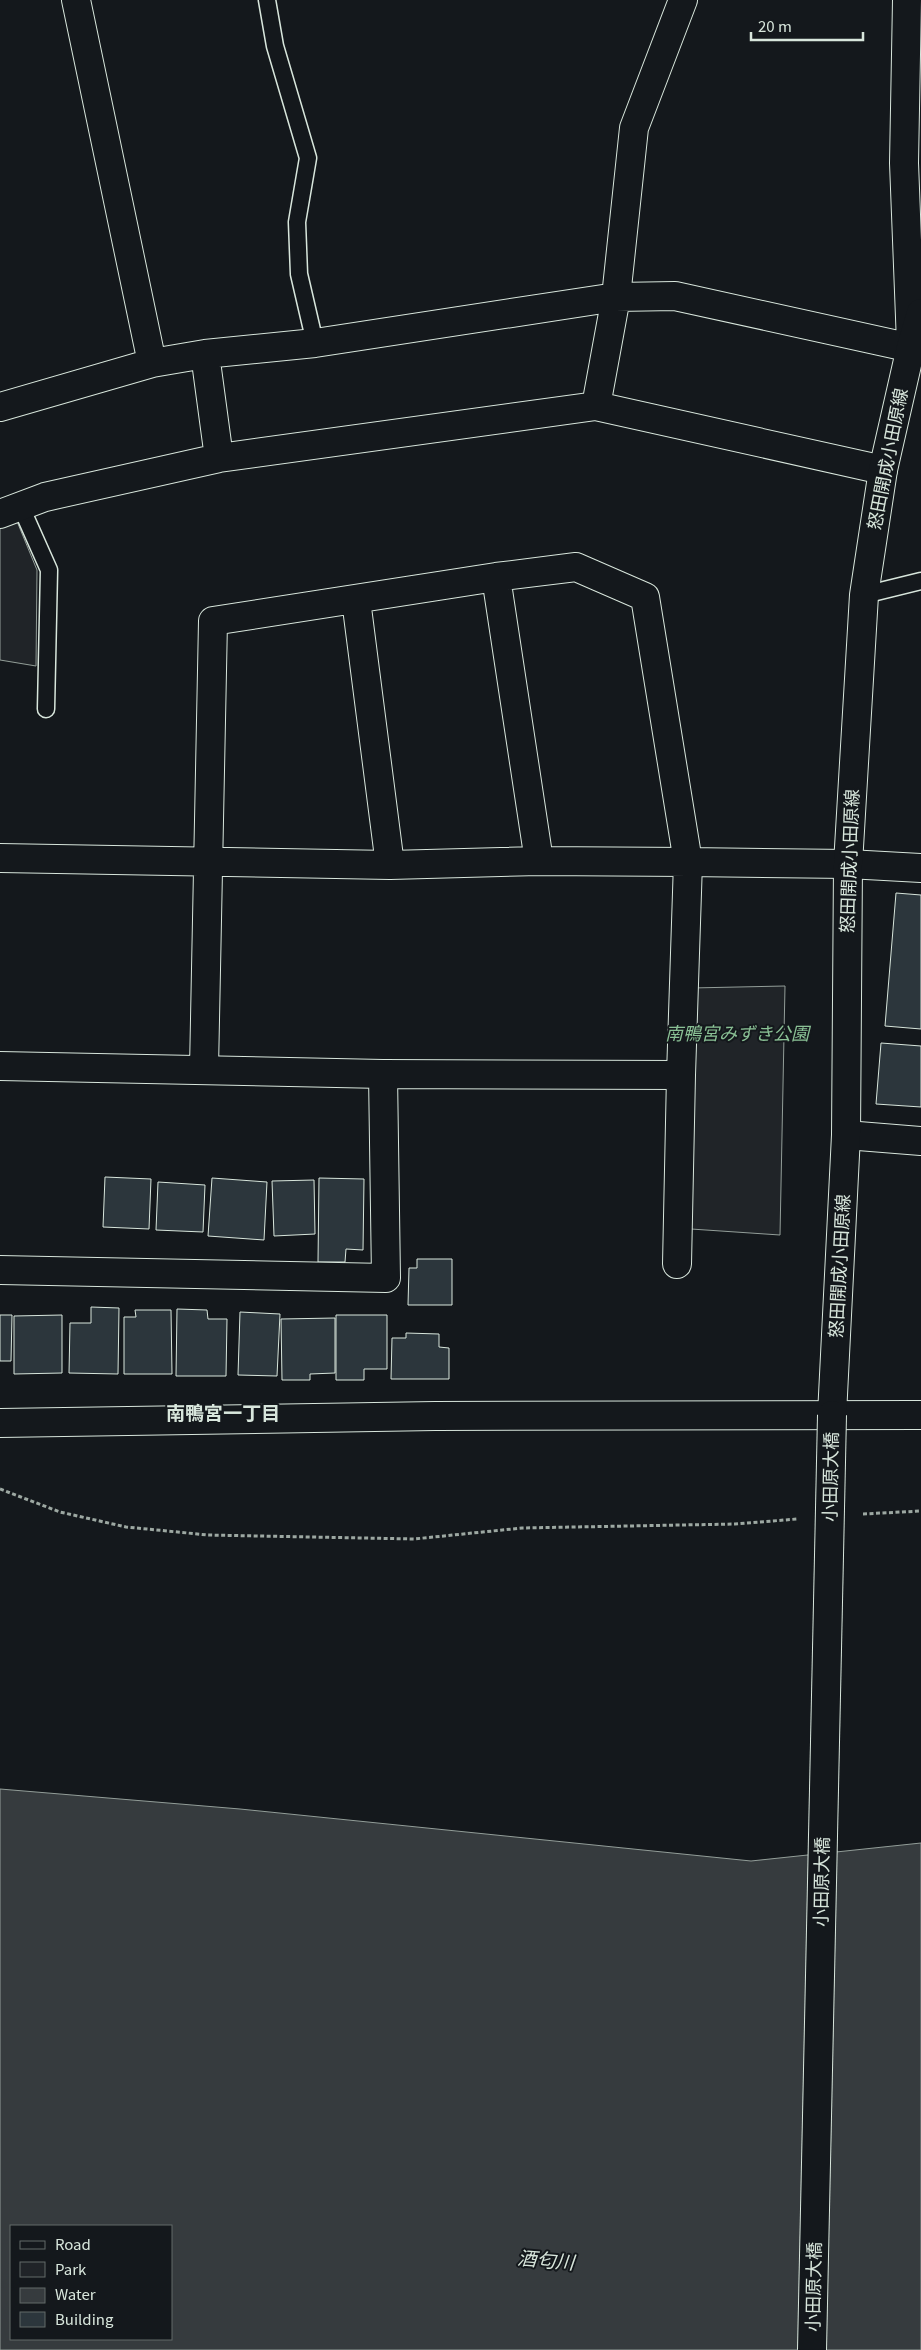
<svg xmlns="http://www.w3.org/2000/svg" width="921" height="2350" viewBox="0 0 921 2350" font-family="Georgia,'Noto Sans JP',serif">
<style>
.green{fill:#202428;stroke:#939e99}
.water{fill:#363b3e;stroke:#939e99;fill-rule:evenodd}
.building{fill:#2c363c;stroke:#d8e6dc}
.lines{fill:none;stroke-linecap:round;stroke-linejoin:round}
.service-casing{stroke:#d8e6dc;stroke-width:19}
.minor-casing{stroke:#d8e6dc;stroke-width:30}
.secondary-casing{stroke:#d8e6dc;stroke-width:30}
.path{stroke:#9da8a2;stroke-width:3;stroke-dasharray:4 2.5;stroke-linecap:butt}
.service{stroke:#14181c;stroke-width:16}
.minor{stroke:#14181c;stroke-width:28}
.secondary{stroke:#14181c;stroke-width:28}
.secondary-bridge-casing{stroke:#d8e6dc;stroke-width:30;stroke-linecap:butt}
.secondary-bridge{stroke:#14181c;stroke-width:28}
.labels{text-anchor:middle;stroke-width:4;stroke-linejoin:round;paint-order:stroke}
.street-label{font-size:18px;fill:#d8e6dc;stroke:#14181c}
.park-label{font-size:18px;font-style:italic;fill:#8ac095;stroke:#14181c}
.neighbourhood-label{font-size:19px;font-weight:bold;fill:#d8e6dc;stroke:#14181c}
.water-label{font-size:19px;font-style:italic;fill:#d8e6dc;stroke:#14181c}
</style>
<rect width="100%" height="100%" fill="#14181c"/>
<path class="green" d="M16 519 37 570 36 666 0 660V525Z
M785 986 780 1235 691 1229V988Z"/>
<path class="water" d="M0 1789 240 1809 751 1861 921 1843V2350H0ZM11 2226H171V2339H11Z"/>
<path class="building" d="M896 893 921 895V1029L885 1026Z
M881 1043 921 1046V1107L876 1104Z
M105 1177 151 1179 149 1229 103 1227Z
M212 1178 267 1182 264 1240 208 1236Z
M319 1178 364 1179 363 1250 346 1249 345 1262H318Z
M314 1180 315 1234 274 1236 272 1181Z
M158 1182 205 1185 203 1232 156 1230Z
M417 1259H452V1305H408L409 1268H417Z
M91 1307 119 1308 118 1374 69 1373 70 1323H91Z
M177 1309 207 1310 208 1319H227L226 1376H176Z
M135 1310H171L172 1374H124V1317H136Z
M240 1312 280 1314 277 1376 238 1375Z
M0 1315H12L11 1361H0Z
M62 1315V1373L14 1374V1316Z
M336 1315H387V1369H364V1380H336Z
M335 1318V1373L310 1374V1380H282L281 1319Z
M406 1333 439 1334V1347L449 1348V1379H391L392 1338H406Z"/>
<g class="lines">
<defs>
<path id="service" d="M267 0 275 46 308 158 297 222 299 274 315 343
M21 507 49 570 46 709
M864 595 921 581"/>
<path id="minor" d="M76 0 152 363
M907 0 904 163 911 343
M205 354 219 458
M596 406 616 297 634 128 683 0
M0 407 152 363 205 354 315 343 616 297 675 296 921 350
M0 514 45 497 219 458 596 406 883 470
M496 577 539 861
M356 600 390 865
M0 858 390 865 539 861 688 862 645 597 576 567 496 577 213 621 204 1069
M0 1066 383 1074 681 1075 688 862 848 864 921 868
M846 1135 921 1141
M677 1264 681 1075
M0 1270 386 1278 383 1074
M0 1423 435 1416 921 1415"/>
<path id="secondary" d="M832 1415 846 1135 848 864 864 595 883 470 911 347 921 313"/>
</defs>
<use href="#service" class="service-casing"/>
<use href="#minor" class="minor-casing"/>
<use href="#secondary" class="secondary-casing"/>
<path class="path" d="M0 1489 60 1512 126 1527 208 1535 414 1539 522 1528 735 1524 797 1519
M863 1514 921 1511"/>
<use href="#service" class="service"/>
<use href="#minor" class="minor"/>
<use href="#secondary" class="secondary"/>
<defs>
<path id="secondary-bridge" d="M812 2350 832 1415"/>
</defs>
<use href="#secondary-bridge" class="secondary-bridge-casing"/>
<use href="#secondary-bridge" class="secondary-bridge"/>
</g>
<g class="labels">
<g class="street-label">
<text transform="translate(888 459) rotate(-79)" y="6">怒田開成小田原線</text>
<text transform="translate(850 861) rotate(-88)" y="6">怒田開成小田原線</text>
<text transform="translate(840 1266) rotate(-87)" y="6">怒田開成小田原線</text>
<text transform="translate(831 1477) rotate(-89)" y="6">小田原大橋</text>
<text transform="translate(822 1882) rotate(-89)" y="6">小田原大橋</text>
<text transform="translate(814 2287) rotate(-89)" y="6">小田原大橋</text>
</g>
<g class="park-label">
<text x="737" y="1040">南鴨宮みずき公園</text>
</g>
<g class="neighbourhood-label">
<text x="223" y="1420">南鴨宮一丁目</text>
</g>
<g class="water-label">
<text transform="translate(546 2260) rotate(5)" y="7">酒匂川</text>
</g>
</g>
<rect x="10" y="2225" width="162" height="115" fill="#14181c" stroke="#626a69"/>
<rect x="20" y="2241" width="25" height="8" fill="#14181c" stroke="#626a69"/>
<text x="55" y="2250" font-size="15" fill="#d8e6dc">Road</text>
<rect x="20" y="2262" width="25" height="15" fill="#202428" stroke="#626a69"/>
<text x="55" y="2275" font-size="15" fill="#d8e6dc">Park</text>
<rect x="20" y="2288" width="25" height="15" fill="#363b3e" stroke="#626a69"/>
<text x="55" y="2300" font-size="15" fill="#d8e6dc">Water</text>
<rect x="20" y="2312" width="25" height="15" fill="#2c363c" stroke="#626a69"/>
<text x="55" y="2325" font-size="15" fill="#d8e6dc">Building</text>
<path d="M751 32v8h112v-8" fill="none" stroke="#d8e6dc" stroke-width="2.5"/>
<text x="758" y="32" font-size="15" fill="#d8e6dc" stroke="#14181c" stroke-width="4" paint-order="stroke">20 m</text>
</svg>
